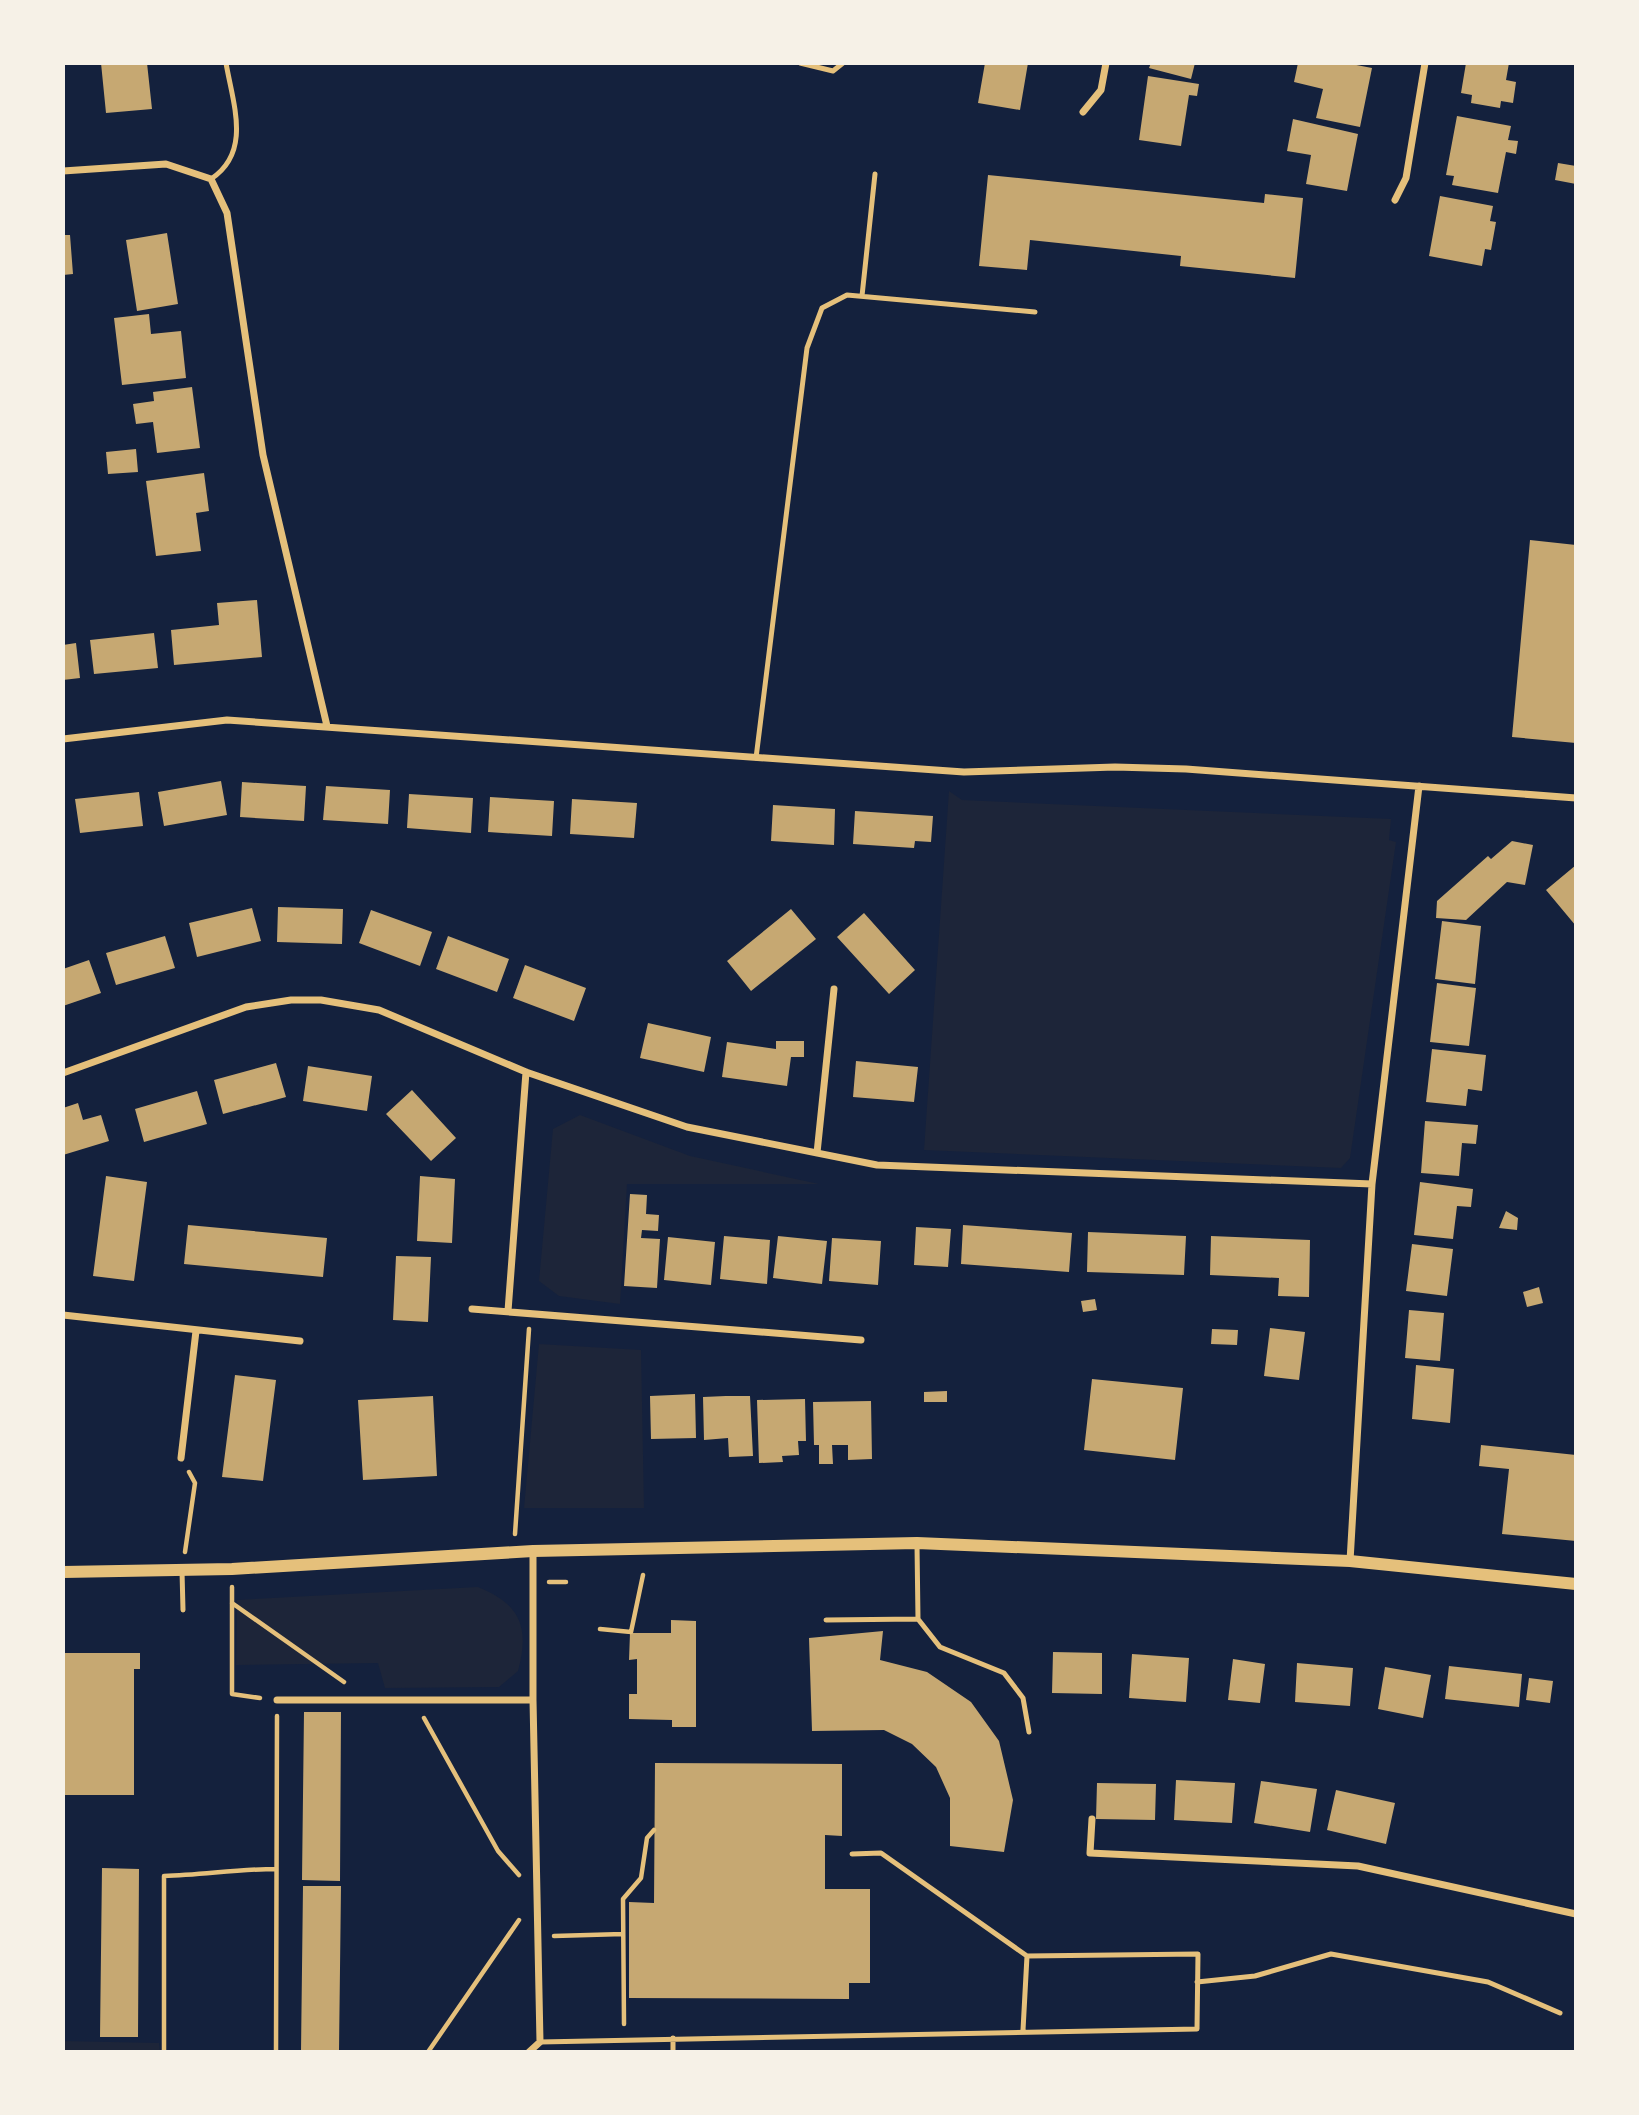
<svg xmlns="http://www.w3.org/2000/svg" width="1639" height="2115" viewBox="0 0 1639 2115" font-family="'PT Sans',sans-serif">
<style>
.green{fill:#1d2539}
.building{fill:#c6a872}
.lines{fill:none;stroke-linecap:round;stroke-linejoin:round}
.path{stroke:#e5c07b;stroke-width:4.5}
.service{stroke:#e5c07b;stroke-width:5}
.minor{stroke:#e5c07b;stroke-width:7}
.tertiary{stroke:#e5c07b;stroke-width:12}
</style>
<rect width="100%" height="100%" fill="#14213d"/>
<path class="green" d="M949 791 962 800 1391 819 1389 840 1396 842 1350 1158 1341 1168 924 1150Z
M580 1115 690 1156 819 1184H627L620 1304 559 1296 539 1281 553 1129Z
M539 1344 641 1350 644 1508H524Z
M478 1587C520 1604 530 1627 518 1671L499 1687 385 1688 378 1663 236 1665 237 1600Z
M63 2041 159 2043 160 2052H63Z"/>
<path class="building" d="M101 63H147L152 109 106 113Z
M985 63H1028L1020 110 978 103Z
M1151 63H1195L1191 79 1149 68Z
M1298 63H1346L1372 68 1360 127 1316 118 1323 89 1294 82Z
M1466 63H1509L1506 80 1516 82 1513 103 1501 101 1500 108 1471 103 1472 95 1461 93Z
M1148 76 1199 84 1197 96 1189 95 1181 146 1139 140Z
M1457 116 1511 126 1508 140 1518 141 1516 154 1506 152 1498 193 1452 185 1454 176 1446 175Z
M1293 119 1358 134 1347 191 1306 184 1311 155 1287 151Z
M1558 163 1576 166V184L1555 180Z
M988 175 1264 203 1265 194 1303 198 1295 278 1180 266 1181 256 1030 240 1027 270 979 266Z
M1440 196 1493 206 1490 221 1496 222 1491 250 1485 249 1482 266 1429 256Z
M167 233 178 304 137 311 126 240Z
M63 235H70L73 274 63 275Z
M149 314 151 334 181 331 186 378 122 385 114 318Z
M192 387 200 448 157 453 153 422 136 424 133 404 154 401 153 392Z
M136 449 138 472 108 474 106 452Z
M204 473 209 511 196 513 201 551 156 556 146 481Z
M1530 540 1576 545V743L1512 737Z
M257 600 262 657 174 665 171 630 219 625 217 603Z
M154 633 158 668 94 674 90 640Z
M76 643 80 678 63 680V645Z
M221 781 227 815 164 826 158 792Z
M242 782 306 786 304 821 240 817Z
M326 786 390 790 388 824 323 820Z
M139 792 143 826 80 833 75 799Z
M409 794 473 798 471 833 407 828Z
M490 797 554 801 552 836 488 832Z
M572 799 637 803 634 838 570 834Z
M773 805 835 809 834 845 771 841Z
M855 811 933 816 931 842 915 841 914 848 853 844Z
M1512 841 1533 845 1525 885 1507 882 1466 920 1436 918 1437 901 1488 856 1491 859Z
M1576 865V926L1546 890Z
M278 907 343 909 342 944 277 942Z
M252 908 261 941 197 957 189 923Z
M791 909 816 939 751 991 727 961Z
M371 910 432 932 420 966 359 943Z
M864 913 915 970 889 994 837 937Z
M1442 921 1481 926 1475 984 1435 979Z
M165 936 175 968 116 985 106 953Z
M448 936 509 959 497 992 436 969Z
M89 960 101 993 63 1006V969Z
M525 965 586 988 574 1021 513 998Z
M1437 983 1476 988 1469 1046 1430 1042Z
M648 1023 711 1037 704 1072 640 1058Z
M776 1041H804V1057H791L787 1086 722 1077 727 1042 776 1049Z
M1432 1049 1486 1055 1482 1091 1468 1089 1466 1106 1426 1102Z
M856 1061 918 1067 914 1102 853 1097Z
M276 1063 286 1097 223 1114 214 1080Z
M308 1066 372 1076 367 1111 303 1101Z
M412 1090 456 1138 431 1161 386 1114Z
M197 1091 207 1124 144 1142 135 1109Z
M78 1103 83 1120 101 1115 109 1141 63 1155V1108Z
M1425 1121 1478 1125 1476 1144 1462 1143 1459 1176 1421 1173Z
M106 1176 147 1182 134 1281 93 1276Z
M420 1176 455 1179 452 1243 417 1241Z
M1420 1182 1473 1189 1471 1207 1457 1206 1453 1239 1414 1235Z
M630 1194 647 1195 646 1214 659 1215 658 1231 642 1230 641 1238 660 1239 657 1288 624 1286Z
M1506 1211 1518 1218 1517 1230 1499 1228Z
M188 1225 327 1238 323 1277 184 1264Z
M963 1225 1072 1233 1069 1272 961 1264Z
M916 1227 951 1229 948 1267 914 1265Z
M1088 1232 1186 1236 1184 1275 1087 1272Z
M724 1236 770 1240 767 1284 720 1279Z
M778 1236 827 1241 822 1284 773 1278Z
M1211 1236 1310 1240 1309 1297 1278 1296 1279 1278 1210 1275Z
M668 1237 715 1242 711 1285 664 1280Z
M832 1238 881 1241 878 1285 829 1281Z
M1412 1244 1453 1249 1447 1296 1406 1291Z
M396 1256 431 1257 428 1322 393 1320Z
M1539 1287 1543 1303 1527 1307 1523 1292Z
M1095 1299 1097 1310 1083 1312 1081 1301Z
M1409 1310 1444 1313 1440 1361 1405 1358Z
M1270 1328 1305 1332 1299 1380 1264 1376Z
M1212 1329 1238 1330 1237 1345 1211 1344Z
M1416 1365 1454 1369 1450 1423 1412 1419Z
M235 1375 276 1380 263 1481 222 1477Z
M1092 1379 1183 1388 1175 1460 1084 1450Z
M947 1391V1402H924V1392Z
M695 1394 696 1438 651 1439 650 1396Z
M433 1396 437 1476 363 1480 358 1400Z
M726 1396H750L753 1456 729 1457 728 1438 704 1440 703 1397Z
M805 1399 806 1441H798L799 1455 782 1456 783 1462 759 1463 757 1400Z
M871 1401 872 1459 848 1460V1445H832L833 1464H819V1445H814L813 1402Z
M1481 1445 1576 1455V1541L1502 1534 1509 1469 1479 1466Z
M671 1620 696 1621V1727H672V1720L629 1719V1694H637V1659L629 1660 630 1633H671Z
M883 1631 880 1660 927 1672 971 1702 999 1741 1013 1800 1004 1852 950 1846V1798L936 1767 912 1744 884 1730 812 1731 809 1638Z
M1053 1652 1102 1653V1694L1052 1693Z
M63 1653H140V1669H134V1795H63Z
M1132 1654 1189 1658 1186 1702 1129 1698Z
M1233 1659 1265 1664 1260 1703 1228 1700Z
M1297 1663 1353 1668 1350 1706 1295 1702Z
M1449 1666 1522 1674 1519 1707 1445 1699Z
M1385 1667 1431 1675 1423 1718 1378 1709Z
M1529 1678 1553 1681 1550 1703 1526 1700Z
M304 1712H341L340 1881 302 1880Z
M655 1763 842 1764V1836L825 1835V1889H870V1983H849V1999L629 1998V1902L654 1903Z
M1176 1780 1235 1783 1232 1823 1174 1820Z
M1261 1781 1317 1789 1310 1832 1254 1823Z
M1097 1783 1156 1784 1155 1820 1096 1819Z
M1336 1790 1395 1803 1386 1844 1327 1830Z
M102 1868 139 1869 138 2037H100Z
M303 1886H341L339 2052H301Z"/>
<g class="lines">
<path class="path" d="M515 1534 529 1329
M185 1552 195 1483 189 1472
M549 1582H566
M232 1587V1694L260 1698
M232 1603 344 1682
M600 1629 631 1632 643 1575
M424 1718 498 1851 519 1875
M554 1936 623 1934
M624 2024 623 1899 641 1878 647 1838 654 1830
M164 2052V1876C202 1875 238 1869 276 1869
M276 2052 277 1716
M428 2052 519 1920"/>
<path class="service" d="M800 63 833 71 843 63
M211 179C252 152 233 104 226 63
M862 296 875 174
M756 758 807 348 822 308 847 295 1035 312
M917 1545 918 1619 940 1647 1004 1673 1023 1698 1029 1732
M182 1571 183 1610
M826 1620 918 1619
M852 1854 881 1853 1027 1956
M1197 1982 1255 1976 1331 1954 1488 1982 1560 2013
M673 2038V2052
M540 2042 1197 2029 1198 1954 1027 1956 1023 2030"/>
<path class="minor" d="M1083 112 1101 90 1106 63
M63 171 166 164 211 179 227 213 263 455 327 726
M1395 200 1406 178 1425 63
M63 739 227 720 964 772 1115 767 1186 769 1576 798
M63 1073 246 1007 291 1000H321L379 1010 526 1072 687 1127 877 1165 1372 1184
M817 1153 834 989
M472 1309 861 1340
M508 1311 526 1072
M63 1315 300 1341
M181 1458 196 1331
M1350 1561 1372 1184 1419 786
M277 1700H533
M1092 1819 1090 1853 1358 1866 1576 1914
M529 2052 540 2042 533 1700V1551"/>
<path class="tertiary" d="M63 1572 232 1569 533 1551 917 1543 1350 1561 1576 1584"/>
</g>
<rect width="1639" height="2115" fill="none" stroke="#f6f1e7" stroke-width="130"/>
</svg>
